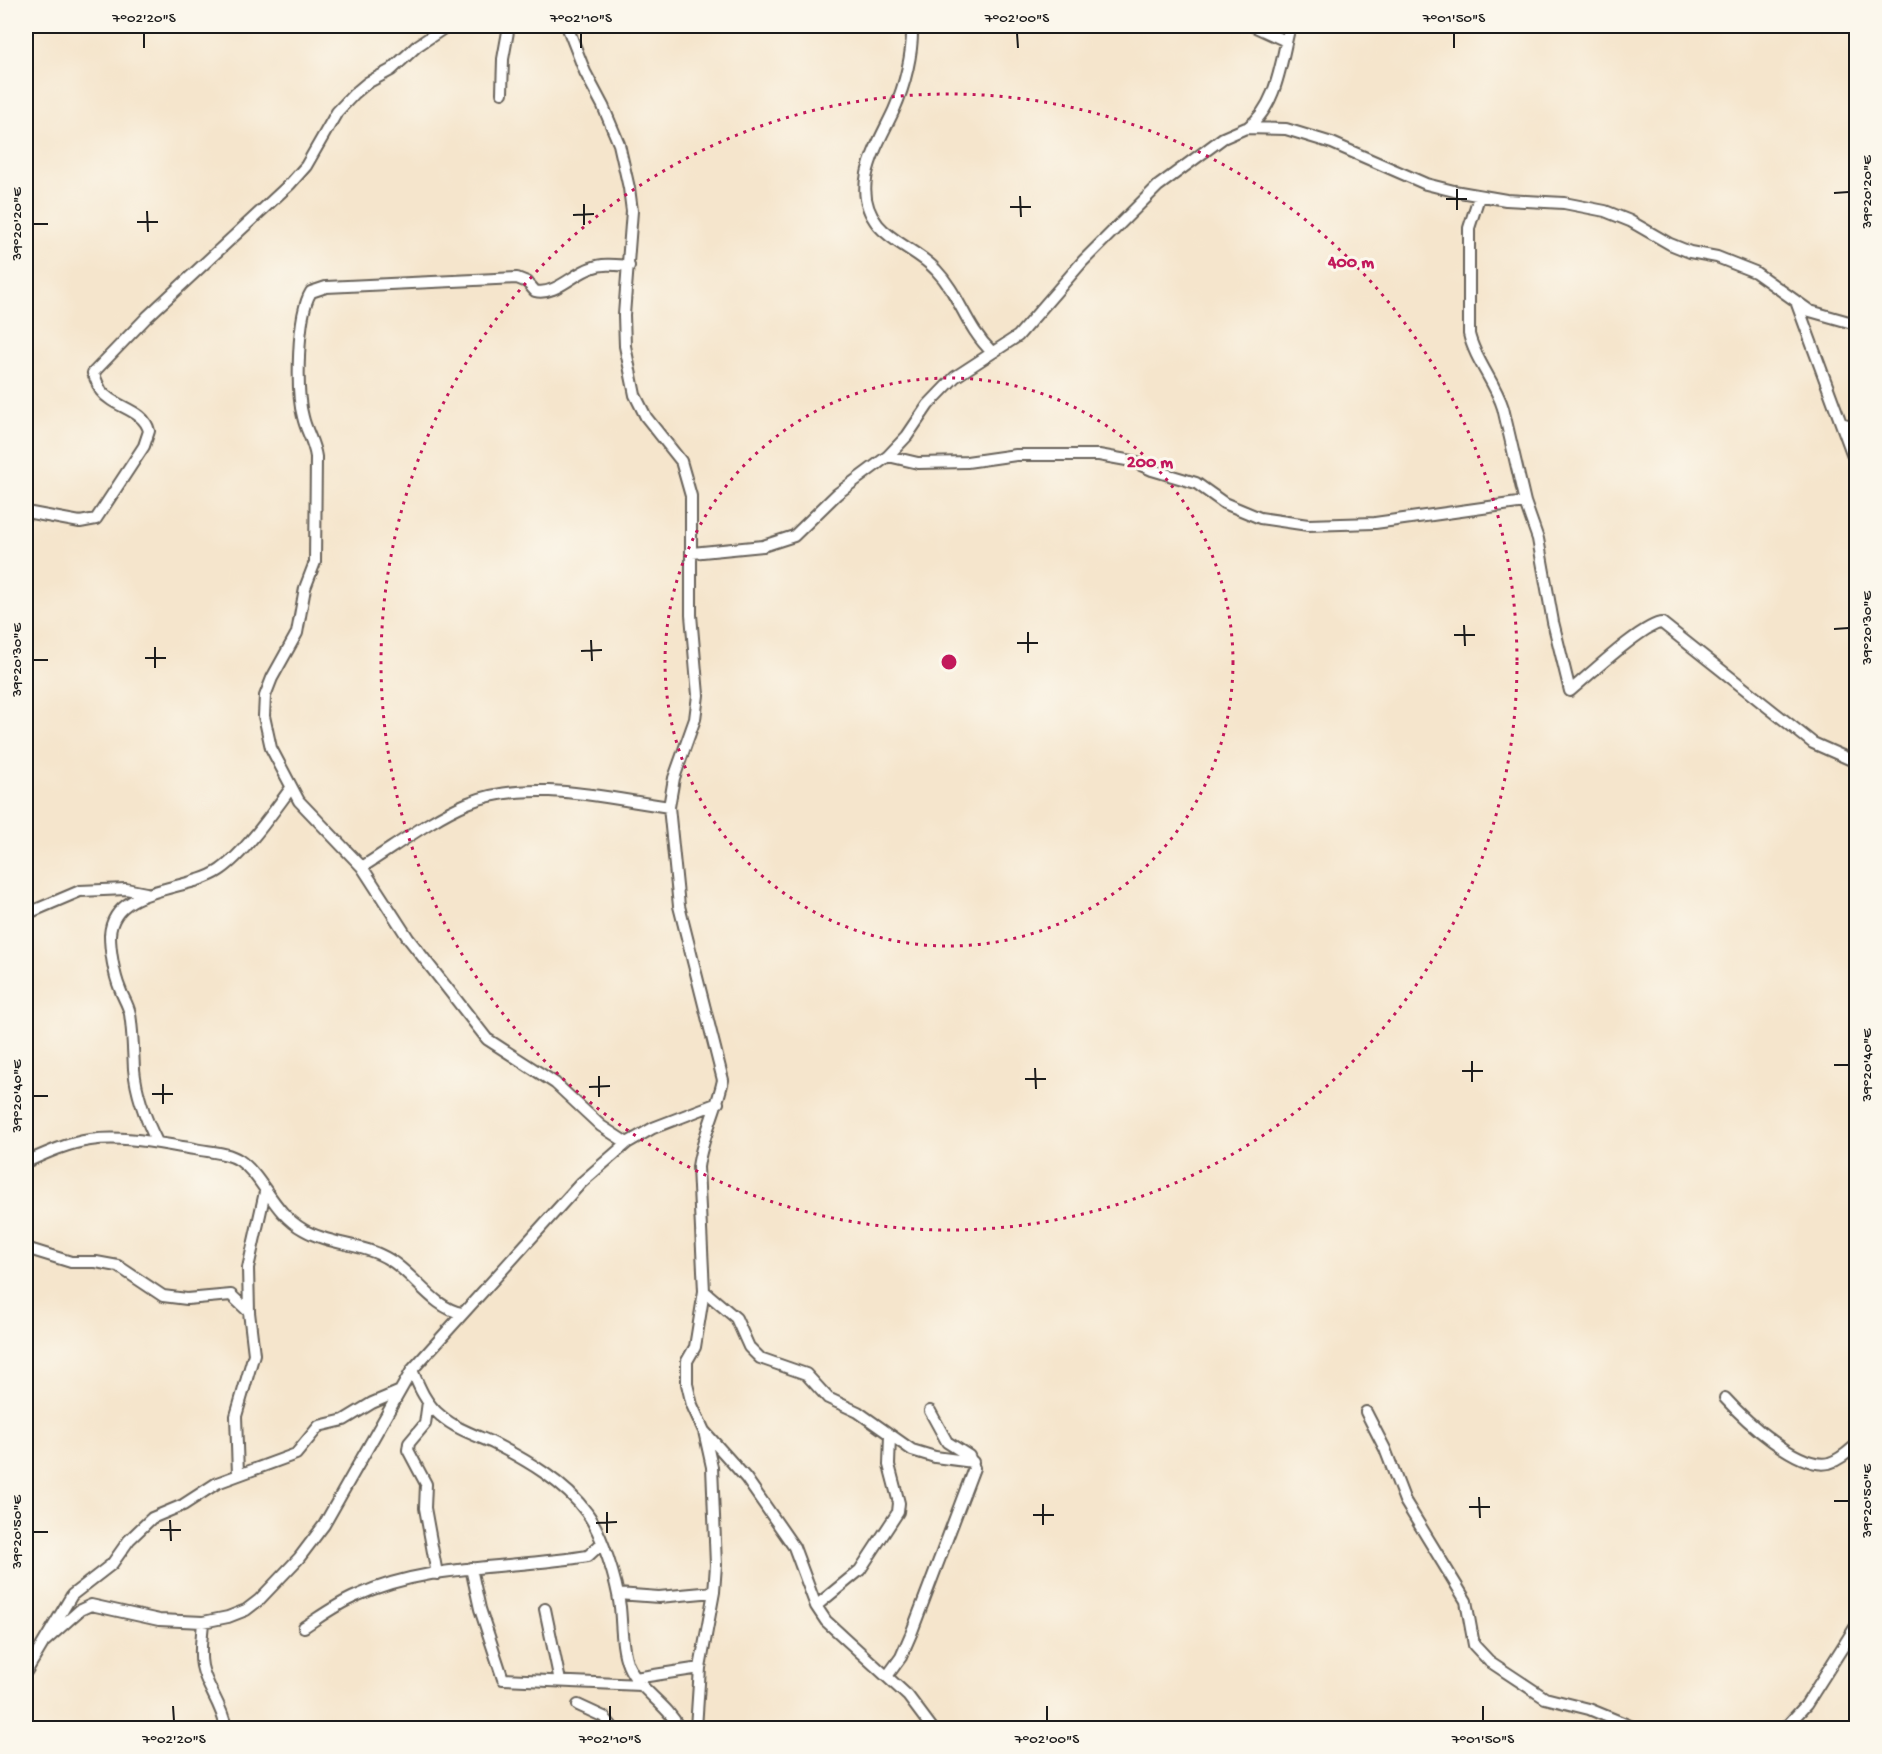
<svg xmlns="http://www.w3.org/2000/svg" width="1882" height="1754" viewBox="0 0 1882 1754" font-family="'Gochi Hand',sans-serif">
<style>
.lines{fill:none;stroke-linecap:round;stroke-linejoin:round}
.minor-casing{stroke:#68625a;stroke-width:14}
.minor{stroke:#fff;stroke-width:10}
.ticks{fill:none;stroke:#1c1c1c;stroke-width:2}
.ring{fill:none;stroke:#c2185b;stroke-width:3;stroke-dasharray:3 6}
.centre{fill:#c2185b;stroke:#fbf7ec;stroke-width:3}
.ring-label{font-size:18px;text-anchor:middle;font-weight:bold;fill:#c2185b;stroke:#fbf7ec;stroke-width:6;stroke-linejoin:round;paint-order:stroke}
.neatline{fill:none;stroke:#1c1c1c;stroke-width:2}
.ticks-label{font-size:15px;text-anchor:middle;fill:#1c1c1c}
</style>
<rect width="100%" height="100%" fill="#fbf7ec"/>
<filter id="ink" filterUnits="userSpaceOnUse"><feTurbulence type="fractalNoise" baseFrequency=".0167" numOctaves="2"/><feDisplacementMap in="SourceGraphic" scale="12" xChannelSelector="R" yChannelSelector="G"/><feConvolveMatrix kernelMatrix="1 2 1 2 8 2 1 2 1" color-interpolation-filters="sRGB"/></filter>
<filter id="wash" filterUnits="userSpaceOnUse"><feTurbulence type="fractalNoise" baseFrequency=".008" numOctaves="4" result="noise"/><feDisplacementMap in="SourceGraphic" scale="24" xChannelSelector="R" yChannelSelector="G"/><feGaussianBlur stdDeviation="1.35" result="paint"/><feColorMatrix in="noise" values="0 0 0 0 0 0 0 0 0 0 0 0 0 0 0 0 0 1.4 0 .05"/><feComposite in="paint" operator="in"/></filter>
<g filter="url(#wash)">
<rect width="100%" height="100%" fill="#f5e5cc"/>
</g>
<g filter="url(#ink)">
<g class="lines">
<defs>
<path id="minor" d="M567 26 585 72 603 106 619 144 629 188 632 211 624 315 625 346 635 395 646 417 681 461 691 496V615L698 695 695 719 674 778 669 807 679 906 723 1080C717 1109 702 1137 698 1167L704 1291 695 1347 687 1361V1384L692 1405 704 1431 746 1478 794 1547 816 1606 826 1621 908 1696 932 1728
M912 26C913 53 905 85 894 110 878 145 848 188 878 225 894 244 920 252 936 270 960 295 965 326 992 352
M1253 26 1286 41
M502 93 503 59 509 26
M1247 128C1278 106 1281 59 1290 26
M1479 197 1469 228V334C1475 360 1495 382 1503 408L1525 502 1538 539 1553 622 1570 691C1587 677 1644 623 1662 623L1813 743 1856 762
M1797 304 1856 464
M1841 423 1856 427
M888 456 918 463 967 462 1016 455H1099L1132 461 1152 470 1196 483 1224 503 1260 518 1308 525 1375 523 1525 502
M26 512 80 522 96 519 144 446 149 431C144 409 114 408 101 391 98 386 96 379 93 373L147 317 290 184 306 166 337 112 354 94 367 83 391 70 417 46 447 26
M692 553 763 546 794 536 837 494 888 456 907 436 928 405 955 377 1018 336 1083 261 1158 186 1223 138 1246 128 1286 129 1332 143 1426 184 1454 191 1506 200 1564 203 1605 211 1630 221 1670 244 1690 252 1717 257 1755 272 1810 311 1856 324
M362 867C394 847 434 817 468 803 530 778 605 798 669 807
M26 914 80 891 126 889 146 893
M157 1142C146 1120 136 1093 134 1069 133 1050 133 1033 130 1014 128 1004 123 998 120 989 114 975 110 950 110 935 113 885 188 892 220 870 244 854 274 811 291 788
M627 1143 601 1126 555 1083 487 1039 408 938 362 867 299 801 271 748 264 716 265 696 272 678 297 633 305 588 315 562 316 457C314 442 306 431 303 417 296 392 297 314 311 292L326 287 517 278 527 282 535 291C554 296 573 274 591 268 603 263 616 265 629 266
M26 1162C46 1153 68 1143 90 1140 125 1135 161 1144 195 1149 209 1152 227 1152 239 1160 264 1177 272 1212 304 1230 330 1245 363 1243 390 1260 414 1274 434 1309 462 1313
M26 1248 71 1262H96L118 1266 163 1296 187 1299 231 1295 249 1312
M704 1291 736 1318 749 1347 760 1358 806 1374 828 1398 858 1412 912 1450 935 1457 973 1462
M412 1370C419 1387 426 1404 441 1416 456 1429 475 1435 493 1443 526 1460 565 1482 587 1513 602 1533 617 1582 620 1607 622 1626 621 1647 628 1665 639 1691 667 1703 679 1728
M1725 1398C1744 1419 1798 1470 1829 1463 1840 1460 1848 1452 1856 1445
M428 1402 425 1424 409 1443 408 1450 426 1484 425 1508 437 1574
M1366 1412 1385 1449 1405 1501 1466 1601 1474 1645 1489 1661 1545 1698 1589 1709 1635 1728
M238 1474 236 1416 254 1354 249 1312 248 1268 265 1192
M471 1568 480 1609 503 1679 641 1685
M618 1594 659 1597 714 1592
M816 1606 860 1570 898 1512 899 1503 889 1465 890 1435
M545 1609 560 1681
M203 1622C202 1637 199 1651 202 1666 206 1687 222 1704 226 1728
M304 1627C321 1616 337 1604 356 1596 428 1563 511 1569 588 1556L601 1544
M45 1641 80 1610 91 1605 159 1620 203 1622 228 1617 246 1610 259 1600 299 1558 324 1525 412 1370 581 1183 627 1143 653 1128 718 1103
M26 1672 72 1595 112 1564 129 1540 152 1518 183 1505 217 1483 296 1454 319 1426 344 1420 372 1403 398 1392
M888 1675 901 1657 911 1634 974 1468 969 1456 947 1442 930 1411
M635 1678 700 1668
M578 1705 604 1717 613 1728
M696 1728 700 1668 714 1592 716 1565 712 1467 704 1431
M1785 1728 1806 1705 1856 1626"/>
</defs>
<use href="#minor" class="minor-casing"/>
<use href="#minor" class="minor"/>
</g>
</g>
<path class="ticks" d="M144 33V48M581 33V48M1017 33 1018 48M1454 33V48M1457 189V210M1834 193 1849 192M1020 196 1021 217M1446 199H1467M584 204V225M1010 207H1031M147 211 148 232M573 215 594 214M137 222H158M33 224H48M1464 625 1465 646M1834 629 1849 628M1028 632V653M1454 635H1475M591 640 592 661M1017 643H1038M155 647V668M581 651 602 650M145 658H166M33 660H48M1472 1061V1082M1834 1065H1849M1035 1068 1036 1089M1462 1071H1483M599 1076V1097M1025 1079H1046M163 1084V1104M589 1087 610 1086M152 1094H173M33 1096H48M1479 1497 1480 1518M1834 1501H1849M1043 1504V1525M1469 1507H1490M607 1512V1533M1033 1515H1054M170 1520 171 1541M596 1523 617 1522M160 1530H181M33 1532H48M173 1706 174 1721M610 1706V1721M1047 1706V1721M1483 1706V1721"/>
<g class="ring">
<circle cx="949" cy="662" r="284"/>
<circle cx="949" cy="662" r="568"/>
</g>
<circle cx="949" cy="662" r="9" class="centre"/>
<g class="ring-label">
<text x="1351" y="267">400 m</text>
<text x="1150" y="467">200 m</text>
</g>
<rect width="1882" height="1754" fill="none" stroke="#fbf7ec" stroke-width="66"/>
<rect x="33" y="33" width="1816" height="1688" class="neatline"/>
<g class="ticks-label">
<text x="144" y="22">7°02'20"S</text>
<text x="581" y="22">7°02'10"S</text>
<text x="1017" y="22">7°02'00"S</text>
<text x="1454" y="22">7°01'50"S</text>
<text transform="translate(1866 192) rotate(-90)" y="5">39°20'20"E</text>
<text transform="translate(16 224) rotate(-90)" y="5">39°20'20"E</text>
<text transform="translate(1866 628) rotate(-90)" y="5">39°20'30"E</text>
<text transform="translate(16 660) rotate(-90)" y="5">39°20'30"E</text>
<text transform="translate(1866 1065) rotate(-90)" y="5">39°20'40"E</text>
<text transform="translate(16 1096) rotate(-90)" y="5">39°20'40"E</text>
<text transform="translate(1866 1501) rotate(-90)" y="5">39°20'50"E</text>
<text transform="translate(16 1532) rotate(-90)" y="5">39°20'50"E</text>
<text x="174" y="1743">7°02'20"S</text>
<text x="610" y="1743">7°02'10"S</text>
<text x="1047" y="1743">7°02'00"S</text>
<text x="1483" y="1743">7°01'50"S</text>
</g>
</svg>
